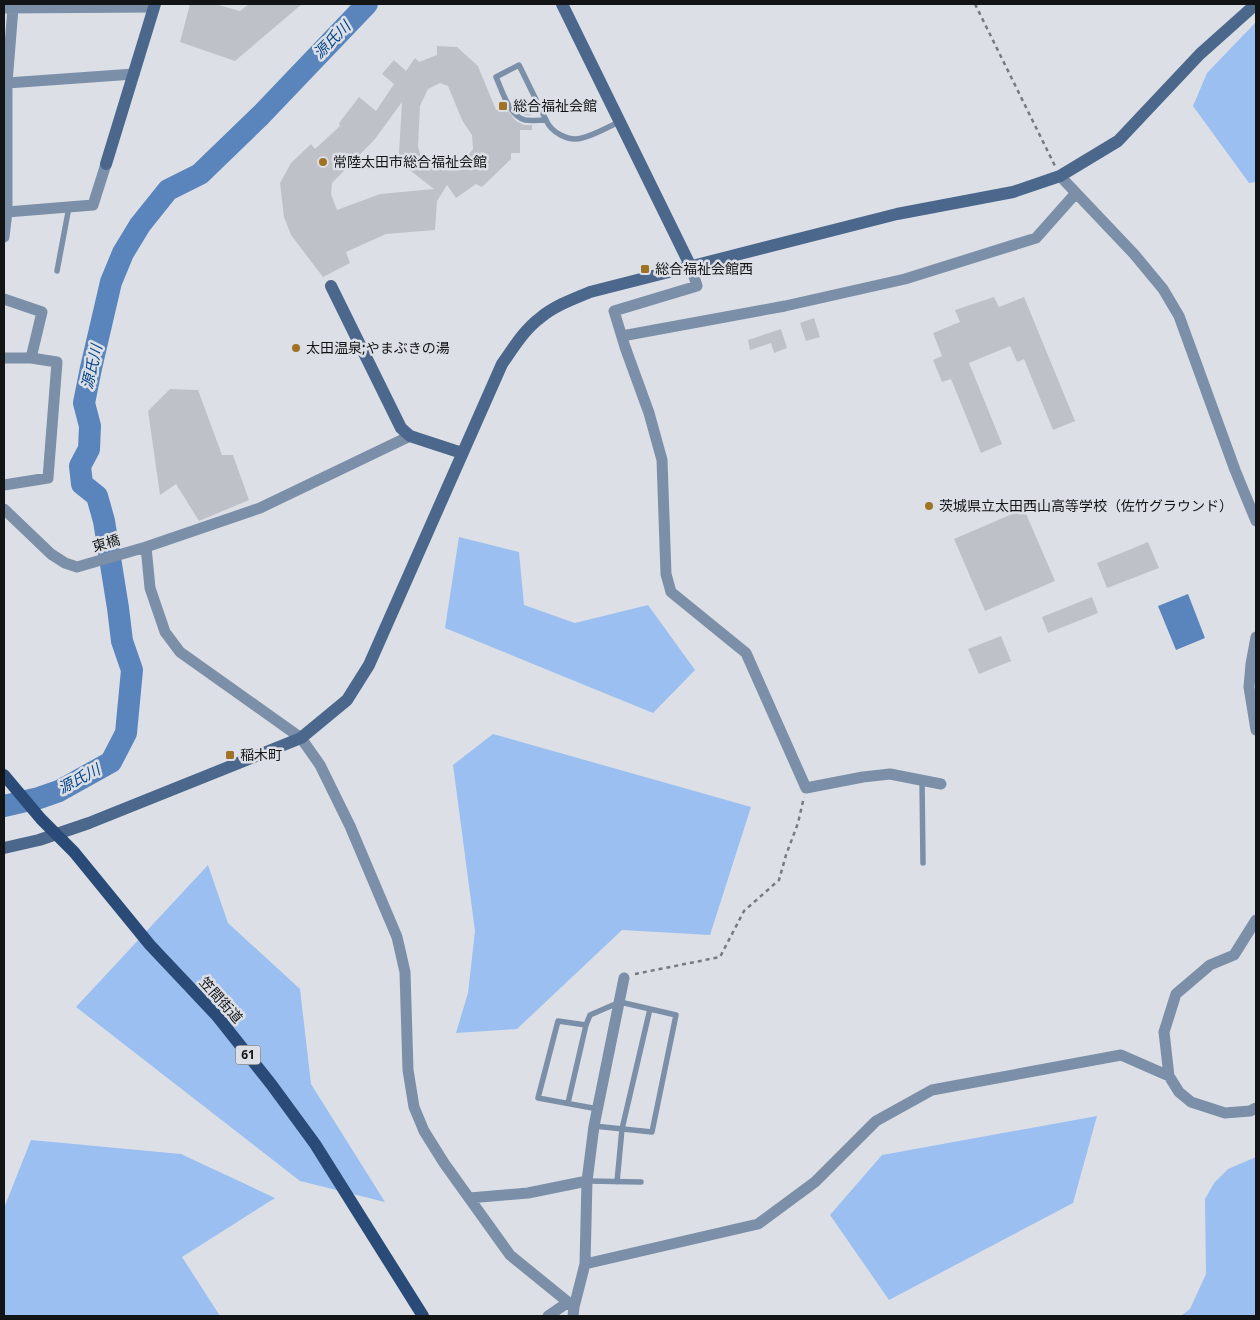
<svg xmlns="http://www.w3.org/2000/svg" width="1260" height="1320" viewBox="0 0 1260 1320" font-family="'Noto Sans','Noto Sans JP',sans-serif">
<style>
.green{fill:#9bbff0}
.water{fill:#5984bc}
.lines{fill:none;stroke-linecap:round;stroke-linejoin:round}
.river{stroke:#5984bc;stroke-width:22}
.building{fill:#bec2c8;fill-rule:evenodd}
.path{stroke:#76797d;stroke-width:2.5;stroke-dasharray:4 4;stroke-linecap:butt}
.lane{stroke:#7c8fa8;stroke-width:5.5}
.street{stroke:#7c8fa8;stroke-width:11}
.secondary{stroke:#4c678c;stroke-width:12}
.primary{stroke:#2a4b77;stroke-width:12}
.poi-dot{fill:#a07224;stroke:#dce0e6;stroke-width:2}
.labels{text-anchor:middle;stroke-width:5;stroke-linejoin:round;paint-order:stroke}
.shield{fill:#dce0e6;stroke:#4f5154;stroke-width:1}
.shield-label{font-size:12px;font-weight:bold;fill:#121416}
.poi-label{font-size:14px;fill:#121416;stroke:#dce0e6;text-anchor:start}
.street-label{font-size:14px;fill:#121416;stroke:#dce0e6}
.water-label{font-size:15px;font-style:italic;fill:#064589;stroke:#dce0e6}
</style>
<rect width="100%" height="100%" fill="#dce0e6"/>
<path class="green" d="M1256 22V182L1249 183 1193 106 1207 73Z
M459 537 519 552 524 605 575 623 648 605 695 670 653 713 445 628Z
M493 734 751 807 710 935 622 930 517 1029 456 1033 468 993 475 931 453 765Z
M208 865 228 923 300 989 311 1084 385 1202 300 1181 76 1007Z
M1097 1116 1073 1203 889 1300 830 1215 882 1155Z
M31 1140 181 1154 275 1198 182 1257 220 1316H4V1208Z
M1256 1157V1316H1181L1190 1309 1206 1274 1205 1199 1214 1183 1228 1169Z"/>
<path class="water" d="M1188 594 1205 638 1176 650 1158 606Z
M9 799 18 810 11 811 4 809V801Z"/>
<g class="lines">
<path class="river" d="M4 806 39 798 59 791 111 762 126 733 132 670 122 641 118 608 104 521 97 496 82 484 80 466 89 449 90 426 84 403 91 368 111 282 123 253 140 225 168 190 200 174 261 115 367 4"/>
</g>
<path class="building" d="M190 4H215L240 11 249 4H302L235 61 180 42Z
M437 46 457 47 478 66 496 110 504 106 516 121 524 125H532V130H520V153H511V159L482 187 476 184 456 198 447 185 437 201 435 230 386 234 346 252 350 263 323 277 291 235 284 217 280 183 291 163 311 144 315 149 340 126 339 123 359 97 376 111 394 84 382 74 394 60 406 71 415 58 419 62 437 55ZM440 83 448 86 462 120 472 135 473 149 463 162 443 169 422 161 418 146 420 106 428 89ZM402 102 399 153 407 168 434 189 380 194 337 210 331 194 332 183 375 139Z
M514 102 521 111 530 113 531 116 522 114 514 105 513 103Z
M994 297 999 307 1024 297 1075 421 1053 430 1024 359 1017 362 1010 346 969 363 1002 444 981 453 951 379 942 382 933 360 942 356 933 333 960 322 955 310Z
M814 318 820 337 806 341 800 323Z
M781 329 787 348 774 353 771 343 750 350 748 340Z
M170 389 198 390 222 455H233L249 500 199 521 176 484 160 495 148 411Z
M1024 509 1055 581 985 611 954 539Z
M1148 542 1159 568 1107 588 1097 563Z
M1092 597 1098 613 1048 633 1042 617Z
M1001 636 1011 661 979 674 968 649Z"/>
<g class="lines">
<path class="path" d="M975 4 1055 166
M635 974 720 957 744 911 779 880 786 855 798 823 804 797"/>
<path class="lane" d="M546 120C539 120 531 121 525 120 509 116 502 90 496 77L519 65 546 120C551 132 568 142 582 138 595 135 608 127 619 122
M57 271 69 207
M922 780 923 863
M568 1103 586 1025
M594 1126 652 1132 676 1015 620 1002 590 1015 586 1025 558 1021 538 1098 598 1109
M587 1181 641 1182
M617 1182 622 1129 650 1009"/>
<path class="street" d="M4 8 154 7
M7 83 134 74
M1060 176 1134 254 1163 289 1179 316 1235 470 1256 521
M7 212 93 205 106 164
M4 237 7 212V83L13 8
M691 267 697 286 614 311 625 347 649 413 662 460 666 574 671 592 746 653 806 788 863 777 890 774 941 784
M4 299 42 312 31 358H4
M622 336 785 306 905 279 1036 238 1076 193
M4 485 48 478 57 362 31 358
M4 509 51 554 65 563 77 567 146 547 260 508 410 436
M146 547 150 588 165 632 180 652 301 738 320 765 350 826 397 937 405 972 408 1070 414 1107 424 1131 444 1163 510 1255 574 1307
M1256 637 1251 664 1249 687 1256 730
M1256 920 1234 955 1210 965 1176 994 1164 1032 1169 1076 1179 1092 1191 1102 1225 1113 1250 1111 1256 1108
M469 1198 528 1193 587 1181
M585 1264 758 1224 815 1182 876 1121 932 1090 1121 1055 1169 1076
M548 1316 567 1303
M573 1316 574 1307 585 1264 587 1181 594 1126 624 978"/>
<path class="secondary" d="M562 4 691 267
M106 164 155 4
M331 286 401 428 410 436 462 453
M4 848 39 840 89 823 301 738 347 700 369 665 502 364C514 347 524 330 540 318 554 306 573 299 590 292L897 214 1013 192 1060 176 1118 141 1200 54 1256 4"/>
<path class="primary" d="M4 775 41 819 74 852 150 945 217 1016 271 1084 315 1144 423 1316"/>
</g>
<g class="poi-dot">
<rect x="498" y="101" width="10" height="10" rx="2.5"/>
<circle cx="323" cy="162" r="5"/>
<rect x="640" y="264" width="10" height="10" rx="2.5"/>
<circle cx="296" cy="348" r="5"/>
<circle cx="929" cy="506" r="5"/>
<rect x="225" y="750" width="10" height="10" rx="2.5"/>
</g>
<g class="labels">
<rect class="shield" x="235.5" y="1045.5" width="25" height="19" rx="4"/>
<g class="shield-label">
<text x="248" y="1059">61</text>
</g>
<g class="poi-label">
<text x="513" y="111">総合福祉会館</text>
<text x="333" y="167">常陸太田市総合福祉会館</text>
<text x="655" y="274">総合福祉会館西</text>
<text x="306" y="353">太田温泉;やまぶきの湯</text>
<text x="939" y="511">茨城県立太田西山高等学校（佐竹グラウンド）</text>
<text x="240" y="760">稲木町</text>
</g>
<g class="street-label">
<text transform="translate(106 543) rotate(-16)" y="5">東橋</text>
<text transform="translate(221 1000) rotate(48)" y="5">笠間街道</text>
</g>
<g class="water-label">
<text transform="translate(332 40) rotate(-45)" y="5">源氏川</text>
<text transform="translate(92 367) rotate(-77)" y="5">源氏川</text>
<text transform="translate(79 779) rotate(-28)" y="5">源氏川</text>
</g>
</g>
<rect width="1260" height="1320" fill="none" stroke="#121416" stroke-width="10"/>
</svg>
